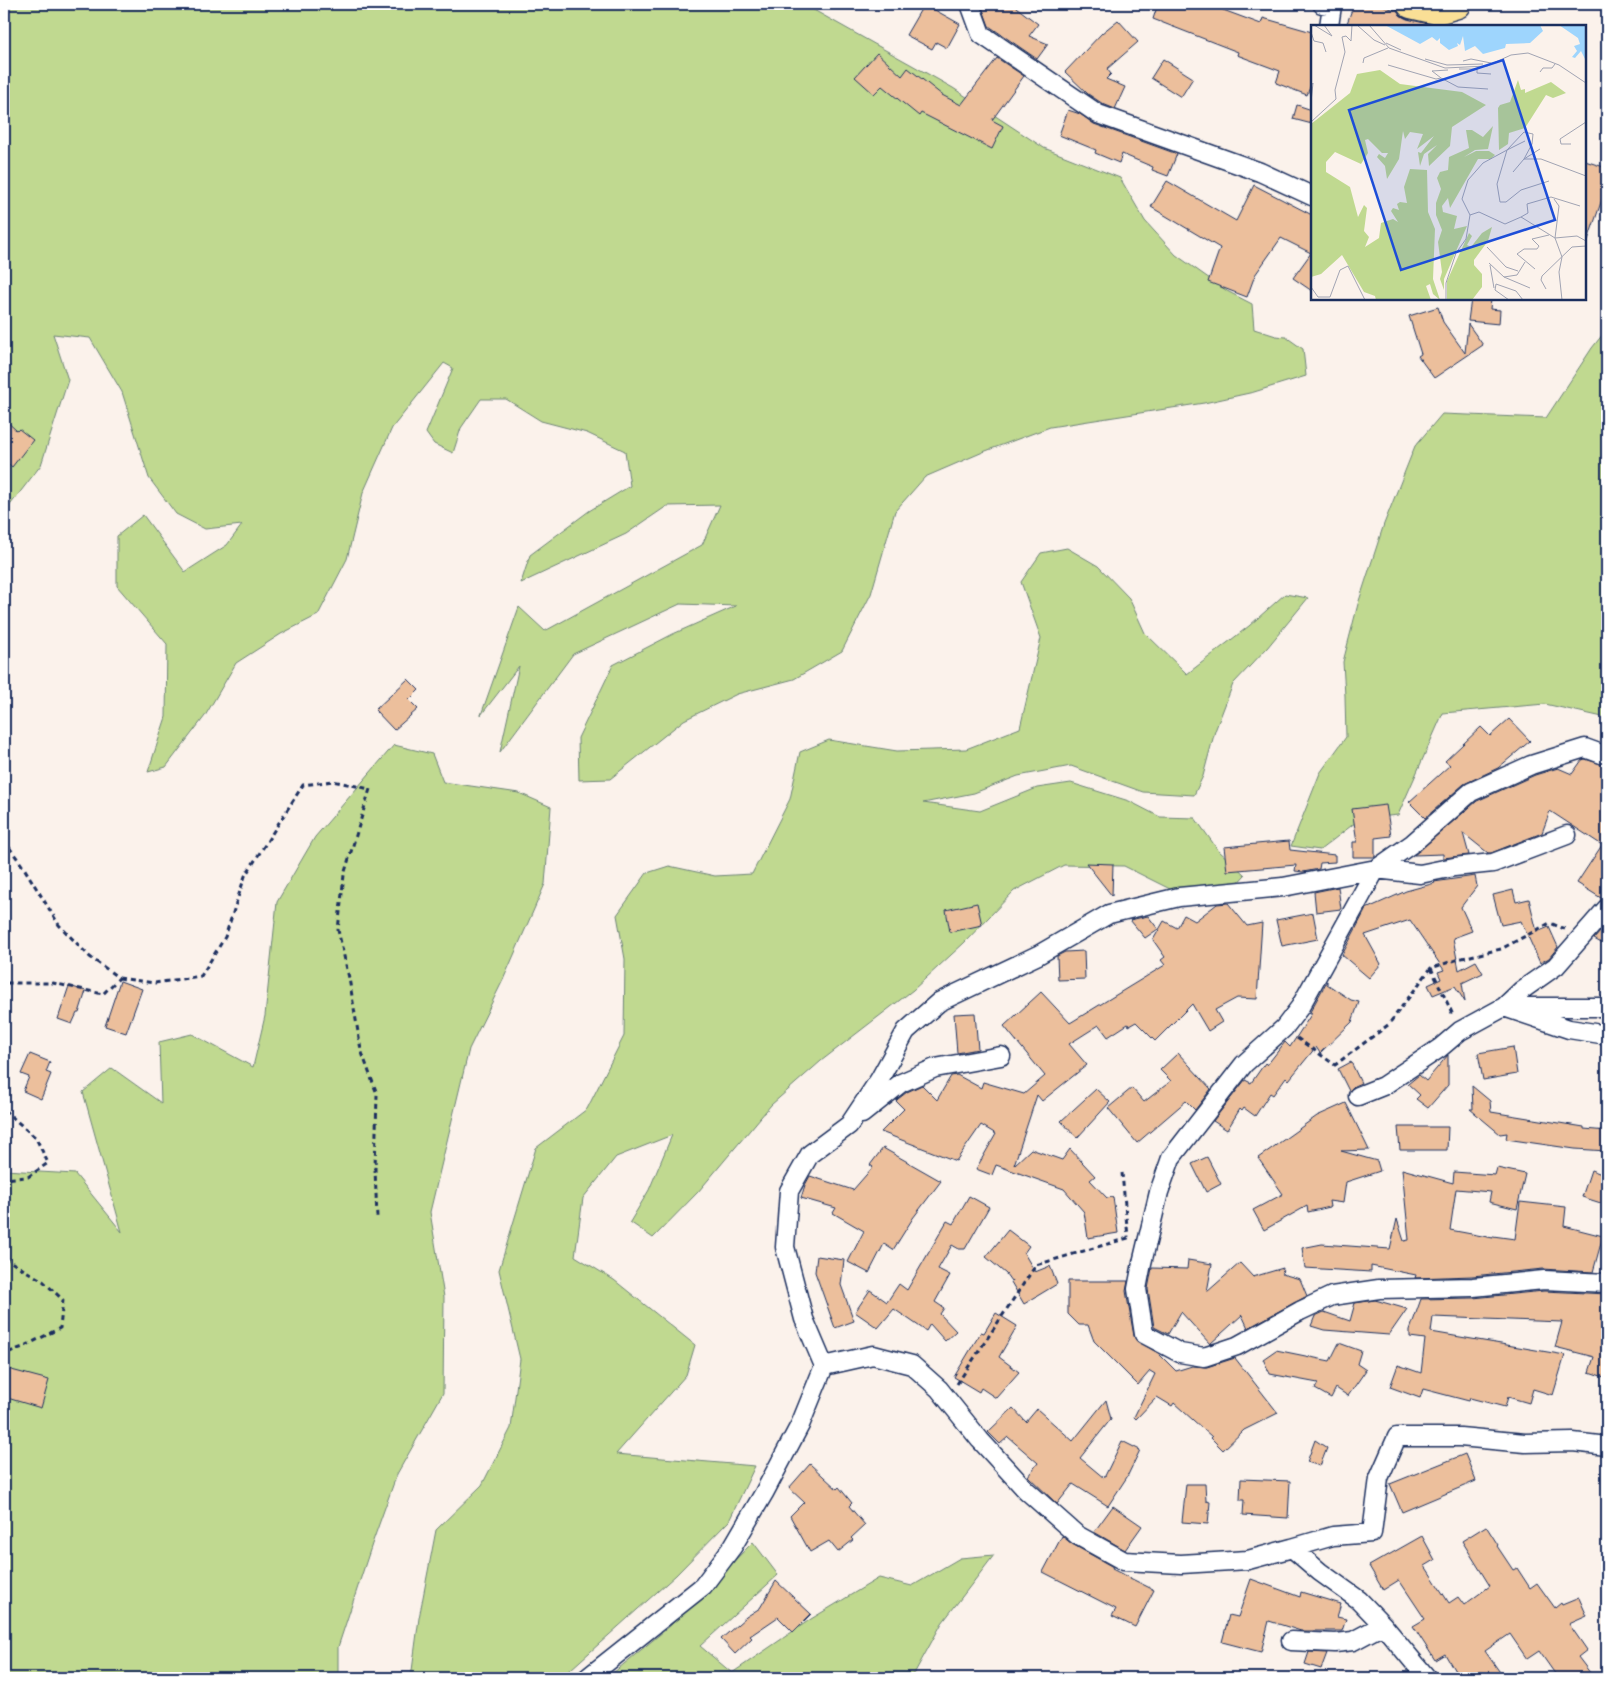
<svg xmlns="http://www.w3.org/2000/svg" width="1611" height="1682" viewBox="0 0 1611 1682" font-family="Kalam,sans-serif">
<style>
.green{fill:#c0d990;stroke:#6e8477}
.building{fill:#ecbf9c;stroke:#1b2f5e}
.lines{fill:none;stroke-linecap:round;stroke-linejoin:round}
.minor-casing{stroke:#1b2f5e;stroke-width:21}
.primary-casing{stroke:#1b2f5e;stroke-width:31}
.path{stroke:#1b2f5e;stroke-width:3;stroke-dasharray:5 4;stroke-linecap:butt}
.minor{stroke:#fff;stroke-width:18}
.primary{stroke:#fadf96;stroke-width:28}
.inset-road{fill:none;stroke:#a1a4b3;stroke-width:1}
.view{fill:#1d4ed8;fill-opacity:0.15;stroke:#1d4ed8;stroke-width:2.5}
.inset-edge{fill:none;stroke:#1b2f5e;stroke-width:2.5}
</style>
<rect width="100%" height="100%" fill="#fbf2eb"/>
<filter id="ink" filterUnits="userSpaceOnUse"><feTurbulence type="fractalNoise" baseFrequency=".02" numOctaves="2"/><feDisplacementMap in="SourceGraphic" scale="10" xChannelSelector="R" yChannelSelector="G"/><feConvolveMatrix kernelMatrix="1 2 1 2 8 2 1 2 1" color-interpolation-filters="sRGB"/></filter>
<g filter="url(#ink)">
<path class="green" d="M4 4H803L953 88 1044 148 1120 178 1145 221 1176 255 1227 291 1252 304 1254 329 1276 336 1286 337 1303 349 1306 376 1254 392 1204 403 1050 427 983 452 925 477 895 511 871 594 842 651 794 679 737 694 684 720 610 779 579 780 578 738 613 665 673 634 736 606 680 604 573 654 500 752 519 666 481 715 519 607 545 631 702 545 720 505 667 506 626 534 521 583 530 555 589 511 630 486 625 451 587 433 541 421 506 399H481L461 428 453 453 434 444 426 433 453 368 444 363 392 428 363 493 347 559 318 615 281 634 236 663 205 716 166 767 148 772 166 717 167 644 117 586V536L143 515 185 572 227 545 242 525 205 529 176 514 149 478 122 392 90 338 53 334 68 380 41 465 4 513Z
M1607 329V718L1545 704 1443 713 1398 815 1360 819 1320 850 1291 846 1320 773 1346 737 1345 696 1343 662 1358 604 1384 524 1415 446 1442 414 1546 418 1592 348Z
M1067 548 1098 566 1129 598 1145 633 1187 674 1249 626 1285 594 1308 598 1267 648 1233 684 1215 731 1203 776 1194 795 1143 792 1071 766 1018 776 974 793 923 803 980 811 1037 788 1071 783 1129 801 1160 817 1195 818 1218 850 1245 875 1233 888 1188 898 1124 866 1064 865 1014 891 964 943 913 990 821 1061 771 1105 698 1192 653 1238 630 1222 649 1190 672 1135 616 1157 583 1198 575 1256 614 1280 695 1345 686 1375 616 1454 755 1466 729 1521 676 1575 561 1678H411L419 1618 436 1530 482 1485 511 1428 520 1359 499 1270 536 1148 587 1109 624 1036 625 959 617 915 647 873 669 866 715 876 752 874 790 799 800 752 829 740 897 751 966 749 1020 728 1041 638 1021 582 1041 553Z
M394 745 432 754 443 782 519 793 551 807 545 884 503 980 469 1049 430 1212 444 1297 443 1393 397 1474 373 1541 338 1647V1678H4V1170L75 1174 122 1232 83 1092 112 1068 161 1103 159 1042 192 1034 253 1067 265 1016 277 902 315 837Z
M753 1542 778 1575 700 1646 732 1673 811 1619 879 1578 912 1586 960 1558 994 1555 942 1623 915 1672 907 1678H607L670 1626Z"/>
<path class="building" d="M924 4 960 24 947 48 936 42 932 49 906 35Z
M981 4H1012L1038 24 1029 36 1048 44 1037 59 989 26Z
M1158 4H1207L1261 24 1263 18 1312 32V82L1307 95 1276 83 1280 71 1237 55 1238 52 1153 19Z
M1354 4H1379L1395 10 1396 8 1400 15 1407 19 1433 25 1445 24V26H1346Z
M1118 20 1138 42 1107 69 1111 74 1106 79 1125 87 1115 109 1103 104 1088 94 1065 72 1102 33Z
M877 53 902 76 908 68 942 95 961 105 997 58 1024 76 992 120 1003 126 992 149 921 113 919 116 882 86 874 94 855 77Z
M1163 59 1193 78 1181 97 1151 78Z
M1297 105 1312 110V124L1293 119Z
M1068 110 1080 114 1094 124 1177 154 1168 176 1152 170 1153 167 1122 154 1119 163 1095 153 1096 150 1059 135Z
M1585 161 1607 168V185L1587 243 1585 242Z
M1167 181 1236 221 1254 185 1312 215V291L1293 278 1311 253 1281 238 1255 275 1247 297 1208 282 1220 248 1151 207Z
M1471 299H1491L1490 309 1500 310 1499 324 1468 321Z
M1438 307 1443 322 1465 353 1468 324 1483 345 1434 378 1418 356 1421 354 1409 316Z
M4 419 17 431 19 429 33 440 12 467 4 460Z
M408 679 419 690 409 700 418 709 394 730 375 710Z
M1509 719 1530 741 1498 768 1464 784 1425 818 1409 802 1450 765 1445 761 1481 727 1490 736Z
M1585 759 1607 766V888L1601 898 1577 883 1602 845 1550 811 1542 833 1491 853H1488L1463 833 1469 855 1443 858V854L1414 855 1477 801 1535 775 1558 768 1572 774 1582 760Z
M1386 805 1391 836 1375 838V857H1353V842H1357L1352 809Z
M1289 841 1290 850 1335 855V862L1320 863 1319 869 1303 872 1295 871 1296 865 1227 871 1224 847Z
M1086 863 1113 864 1112 896Z
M1475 876 1477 886 1461 907 1472 931 1453 938 1459 970 1476 961 1483 973 1462 983 1465 1002 1455 986 1433 995 1428 985 1441 979 1438 972 1444 970 1410 920 1365 935 1381 964 1369 978 1342 955 1366 909 1406 891 1435 883 1434 882Z
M1338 887 1341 909 1316 912 1314 892Z
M1513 890 1516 902 1529 899 1537 932 1549 927 1558 947 1549 958 1540 963 1521 921 1501 925 1493 895Z
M977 903 982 925 950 932 946 910Z
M1228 903 1247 926 1262 923 1257 999 1237 998 1215 1010 1222 1022 1208 1031 1192 1004 1155 1041 1136 1022 1129 1026 1128 1024 1108 1037 1099 1025 1069 1044 1087 1065 1042 1101 1037 1095 1014 1165 1031 1149 1062 1160 1070 1149 1095 1176 1090 1180 1107 1198 1113 1197 1118 1233 1088 1238 1084 1212 1064 1189 996 1165 992 1175 976 1169 996 1134 981 1125 956 1161 881 1132 904 1109 896 1101 898 1099 907 1092 922 1085 937 1100 951 1076 957 1075 981 1088 983 1082 1024 1094 1045 1076 1004 1026 1041 992 1070 1023 1165 965 1161 960 1165 957 1153 940 1164 921 1177 928 1184 915 1195 921 1217 904Z
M1313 913 1318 939 1282 946 1276 920Z
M1148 916 1158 929 1145 938 1130 920Z
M1607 924V946L1594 939Z
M1084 951 1085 979 1058 980 1057 956 1065 952Z
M120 981 142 989 126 1033 105 1026Z
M1327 981V984L1351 1000 1359 1002 1352 1022 1320 1053 1316 1047 1289 1080 1286 1077 1273 1095 1270 1093 1255 1116 1244 1108 1242 1111 1240 1109 1227 1130 1213 1121 1245 1080 1251 1083 1265 1063 1267 1065 1285 1042 1290 1047 1312 1013 1310 1012Z
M69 986 86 991 79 1013H77L72 1024 58 1019Z
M975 1013 978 1049 957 1053 954 1014Z
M1513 1047 1517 1074 1483 1080 1478 1053Z
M1178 1053 1211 1089 1195 1110 1186 1101 1137 1143 1108 1108 1132 1088 1144 1102 1171 1081 1160 1070Z
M30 1054 50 1062 46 1072 51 1074 41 1099 23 1091 29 1077 21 1074Z
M1448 1055V1085L1428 1108 1416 1099 1420 1095 1408 1084 1419 1075 1426 1081Z
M1351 1062 1361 1083 1354 1086 1349 1091 1338 1069Z
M1472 1086 1490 1101 1491 1112 1584 1127V1129L1607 1131V1151L1575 1149 1506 1139 1507 1133 1500 1134 1470 1109H1473Z
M1096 1089 1110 1102 1077 1138 1061 1121Z
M1346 1103 1369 1150 1341 1151 1377 1161 1380 1171 1346 1182 1343 1203 1329 1201 1330 1207 1308 1212 1307 1206 1264 1230 1253 1210 1283 1194 1258 1158 1317 1116Z
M1398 1127H1448L1447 1150H1400Z
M883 1148 941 1181 913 1218 893 1250 884 1244 869 1273 848 1262 864 1231 833 1213 836 1208 801 1198 805 1185 810 1176 853 1190 873 1167 870 1165Z
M1207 1157 1221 1184 1206 1192 1192 1164Z
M1497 1168 1525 1174 1517 1209 1489 1202 1491 1192 1456 1189 1450 1230 1493 1238V1236L1515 1239 1520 1202 1566 1207 1564 1226 1603 1236 1593 1272 1543 1269 1472 1276 1415 1278 1416 1275 1371 1266V1272L1305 1268 1302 1248 1322 1244 1390 1249 1397 1219 1404 1241 1409 1240 1402 1169 1453 1183 1454 1172 1495 1175Z
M1591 1170 1607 1176V1205L1582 1197Z
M969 1196 989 1207 965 1249H959L952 1245 938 1269 950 1275 935 1302 944 1308 940 1314 956 1331 945 1341 930 1324 926 1331 894 1309 878 1328 855 1312 870 1290 887 1302 899 1284 907 1290 947 1221 953 1224Z
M1008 1230 1029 1246 1024 1253 1035 1272 1050 1266 1057 1284 1024 1304 1011 1282 1012 1280 1011 1281 1006 1274 986 1257Z
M817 1256 844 1260 841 1285 854 1321 835 1328 815 1272Z
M1188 1260 1212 1264 1207 1292 1240 1263 1253 1277 1283 1268 1282 1274 1300 1279 1307 1296 1248 1328 1242 1315 1210 1344 1181 1312 1168 1334 1154 1327 1148 1289 1152 1268 1187 1269Z
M1068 1281H1128L1126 1291 1134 1336 1136 1340 1158 1353 1176 1371 1192 1366 1207 1367 1235 1358 1278 1413 1244 1430 1223 1450 1211 1438 1212 1437 1174 1403 1172 1406 1157 1397 1136 1419 1134 1417 1155 1374 1150 1371 1138 1385 1094 1341 1088 1325H1079L1068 1314Z
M1544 1291 1607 1294V1378L1589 1372 1594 1357 1555 1347 1562 1322 1433 1317 1431 1332 1565 1355 1553 1395 1533 1389 1529 1403 1508 1397 1505 1407 1470 1398 1469 1401 1423 1389 1420 1398 1390 1387 1398 1365 1421 1373 1425 1339 1410 1337V1330L1421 1299 1473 1298Z
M1375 1300 1407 1309 1389 1335 1324 1330 1311 1326 1315 1316 1324 1312 1350 1321 1355 1303Z
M996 1313 1017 1326 999 1357 1019 1372 996 1398 981 1388 979 1392 954 1377 981 1332 984 1333Z
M1339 1343 1361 1351 1357 1364 1366 1370 1348 1396 1336 1388 1331 1398 1315 1389 1318 1383 1270 1374 1263 1359 1276 1350 1330 1361Z
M4 1368 49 1380 41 1408 4 1397Z
M1106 1400 1111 1419 1080 1458 1104 1478 1122 1441 1140 1450 1127 1477 1108 1506 1073 1484 1057 1504 1028 1476 1038 1463 1008 1437 1000 1444 988 1432 1013 1408 1026 1422 1037 1409 1073 1441Z
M1315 1440 1327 1448 1320 1466 1307 1462Z
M1465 1454 1476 1481 1402 1512 1390 1484Z
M810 1464 837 1489 839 1487 852 1503 849 1506 865 1525 851 1538 853 1540 838 1552 829 1541 810 1552 790 1516 804 1502 789 1488Z
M1241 1479 1290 1481 1288 1518 1243 1515 1244 1500H1240Z
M1186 1484H1205L1206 1501 1210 1502 1208 1524 1182 1522Z
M1113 1506 1142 1526 1125 1550 1094 1532Z
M1486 1526 1498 1545 1497 1546 1513 1570 1517 1568 1530 1588 1537 1583 1555 1608 1561 1603 1562 1605 1579 1598 1587 1616 1569 1624 1587 1650 1578 1657 1594 1678H1558L1539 1651 1527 1659 1510 1634 1485 1651 1504 1678H1459L1445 1654 1435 1660 1413 1626 1425 1619 1399 1580 1383 1590 1369 1566 1422 1536 1435 1560 1425 1566 1449 1603 1458 1597 1464 1605 1490 1586 1462 1541Z
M1062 1536 1072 1544 1113 1567 1112 1569 1154 1590 1135 1627 1112 1616 1116 1609 1043 1572Z
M1251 1579 1300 1597 1301 1592 1341 1604 1337 1617 1346 1619 1342 1631H1301L1269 1621 1261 1652 1222 1642 1229 1615 1238 1617Z
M776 1581 811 1614 793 1632 778 1617 750 1636 752 1638 735 1654 721 1639 746 1617 760 1608Z
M1309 1652 1327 1653 1321 1669 1305 1664Z"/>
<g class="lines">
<defs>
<path id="minor" d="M970 4 981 34 1098 114 1260 172 1312 196
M1322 4 1332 6 1329 26
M1567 835 1493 863 1454 867 1420 874 1376 869 1300 1007 1284 1028 1244 1064 1171 1158 1159 1192 1142 1263 1137 1289 1144 1334 1180 1353 1204 1357 1237 1346 1300 1311 1332 1296 1379 1289 1473 1287 1544 1280 1607 1283
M1607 908 1556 966 1522 990 1504 1007 1569 1029 1607 1035
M1358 1096 1383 1086 1440 1048 1460 1031 1504 1007H1604L1607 1005
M862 1114 901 1083 935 1068 1001 1056
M1292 1548 1333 1536 1372 1533 1379 1478 1397 1437H1460L1525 1443 1573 1442 1607 1446
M1291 1641 1335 1643 1353 1641 1383 1625
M587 1678 703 1586 733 1546 764 1493 800 1425 824 1366
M1427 1678 1383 1625 1359 1600 1320 1572 1292 1548 1248 1560 1181 1564 1124 1561 1077 1535 1026 1490 980 1440 939 1389 912 1365 873 1355 824 1366 804 1319 785 1247 789 1191 810 1154 849 1125 879 1080 906 1031 939 1002 1038 955 1109 914 1179 897 1283 887 1376 869 1413 843 1471 792 1531 765 1585 748 1607 756"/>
<path id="primary" d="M1411 4 1437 10 1457 4"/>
</defs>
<use href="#minor" class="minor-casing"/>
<use href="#primary" class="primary-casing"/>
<path class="path" d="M4 840 24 868 59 925 90 957 119 978 103 994 53 983H4
M1431 968 1453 1015
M119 978 155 983 201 976 225 937 245 876 303 785 333 781 370 789 344 875 338 930 349 978 361 1050 377 1094 375 1169 377 1218
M1297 1038 1335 1065 1388 1025 1431 968 1462 958 1501 949 1550 923 1565 929
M4 1110 36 1138 48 1163 28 1177 4 1179
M1122 1173 1128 1237
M4 1258 43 1281 63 1300 60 1328 23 1347 4 1354
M957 1384 1036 1265 1128 1238 1130 1236"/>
<use href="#minor" class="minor"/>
<use href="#primary" class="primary"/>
</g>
</g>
<g transform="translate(1311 25)">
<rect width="275" height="275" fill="#fbf2eb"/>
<path d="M69 45 89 59 151 67 175 80 141 102 139 121 118 141 117 129 126 120 113 129 109 141 107 127 110 128 123 111 106 124 112 109 99 107 94 114 92 106 88 134 76 154 74 141 66 132 68 129 74 133 77 128H71L57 114 54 115 57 128 50 139 24 127 15 137V147L39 162 47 192 53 180 56 183 53 206 58 212 54 222 68 213 70 198 82 194 87 197 80 186 82 183 88 185 86 179 89 177 96 178 93 162 99 144 116 145 117 187 124 204 122 254 129 275 122 269 119 259 115 261 120 275H65L64 271 53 267 31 230 10 249 0 252V99L39 68 46 49ZM207 55 210 65 214 64V68L240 57 255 68 242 73 235 70 214 103 198 108 197 119 188 125 187 83 189 80 199 77ZM182 101 177 124 164 125 153 132 165 126H178L184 130 180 134H167L139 183 137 173 131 181 132 187 146 191 143 204 156 201 133 254V265L129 254 131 247 127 217 131 205 125 190V178L130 164 126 153 129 147 137 145 138 132 158 123 155 105H161L172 112ZM181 202 177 216 163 235V240L171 249V262L161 275H136V256L158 208 161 211 156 220 160 222 171 208Z" fill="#c0d990"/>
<path d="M74 0H229L232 6 219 18 195 19 194 23 172 29 164 21 154 26 152 11 149 20 146 18 147 21 138 25 129 18V13L126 16 121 12 109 19ZM248 0H275L274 34 270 26 264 33 261 32 266 26 263 21 269 19 267 13Z" fill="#9ed5fd"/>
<path class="inset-road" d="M3 0 21 11 13 0M46 0 63 15 74 20M58 0 78 23 134 43 176 41 200 30 217 28 248 40 275 58M0 7 3 16 12 18 15 27M75 18 90 25M114 34 136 40 172 39M152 36 160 34 180 38M52 38 53 33 77 23M77 40 125 54 130 53 121 46 137 45M148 44H166V48L180 49M229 47 232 43H241L244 39M130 53 147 62 177 64M0 61 2 58 0 77M0 97 25 74 24 65 34 27 31 12 35 11 40 16 41 0M214 116 196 125 186 159 189 177H195L210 165 238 156M260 119H250L249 114 275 97M202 147 213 134 229 124M243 174 248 181 244 213M210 192 217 188 216 179 240 172 269 181M244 213 210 192 194 199 168 187 159 190 151 174 157 155 172 138 196 125 213 107 222 109 221 119 213 134H230L275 151M244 213 251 232 248 247 251 275M244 213 266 211 275 216M176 222 195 242 207 246M214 237 206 250 193 252 219 263M178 238 193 252M179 240 183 263M224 244 206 229 213 224H226L228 221 221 214 238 210M0 262 7 272H19L29 245 37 241 54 275M235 264 230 255 231 251 261 222 275 221M135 275V258L145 228 155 214 159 190M198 275 184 265 185 259 205 266 212 275"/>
<path class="view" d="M192 35 244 195 90 245 38 85Z"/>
<rect width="275" height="275" class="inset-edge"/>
</g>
<rect width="1611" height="1682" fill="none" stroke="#fff" stroke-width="20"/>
<rect x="10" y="10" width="1591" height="1662" fill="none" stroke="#1b2f5e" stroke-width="2" filter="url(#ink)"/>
</svg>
